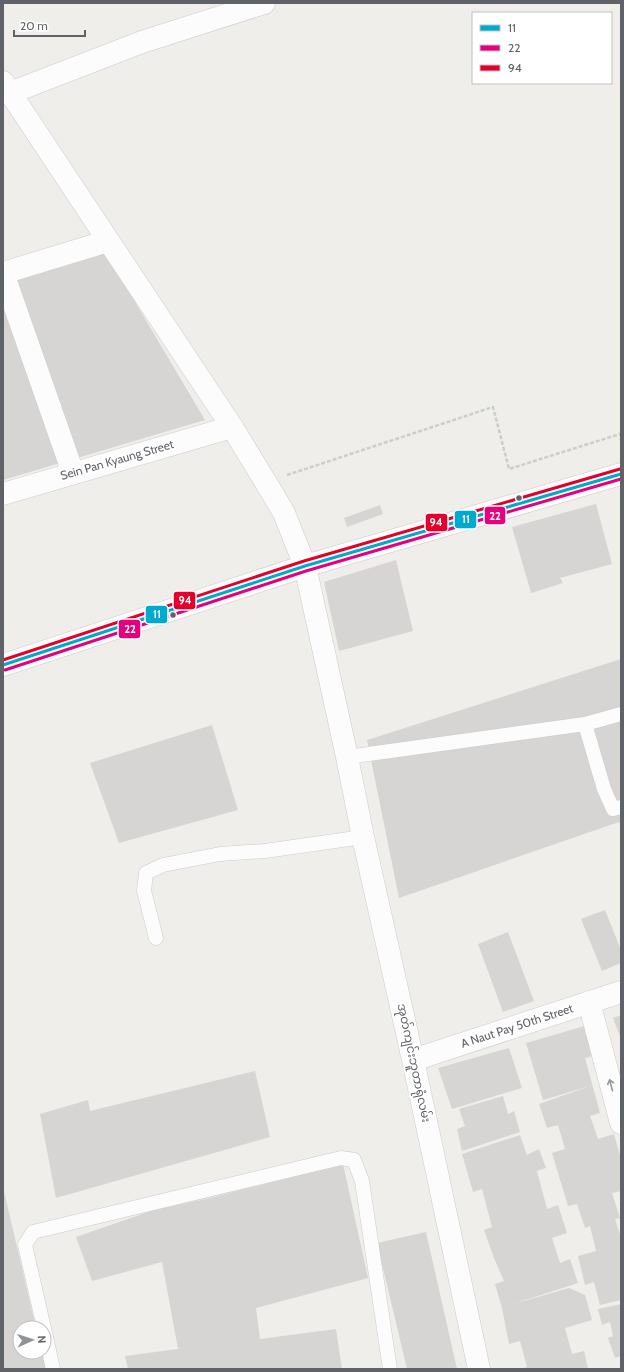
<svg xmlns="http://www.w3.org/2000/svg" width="624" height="1372" viewBox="0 0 624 1372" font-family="Cabin,'Noto Sans Myanmar',sans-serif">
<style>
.building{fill:#d6d5d3}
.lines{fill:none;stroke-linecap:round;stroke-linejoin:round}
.lane-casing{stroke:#cbcccc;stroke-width:15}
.street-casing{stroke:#cbcccc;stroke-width:23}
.secondary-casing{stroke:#cacacb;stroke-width:23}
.path{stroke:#cacfcc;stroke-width:2.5;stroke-dasharray:4 2;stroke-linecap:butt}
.lane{stroke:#fdfcfc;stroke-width:14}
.street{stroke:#fdfcfc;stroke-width:22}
.secondary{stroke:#fdfcfc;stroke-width:22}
.bus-1-casing{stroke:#fff;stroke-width:6}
.bus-2-casing{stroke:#fff;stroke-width:6}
.bus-3-casing{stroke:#fff;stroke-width:6}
.bus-1{stroke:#00a9ce;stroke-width:3}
.bus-2{stroke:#e5007d;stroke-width:3}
.bus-3{stroke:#e4002b;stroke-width:3}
.oneway{stroke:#96999c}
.bus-dot{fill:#5f6368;stroke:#fff;stroke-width:1.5}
.labels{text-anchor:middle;stroke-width:4;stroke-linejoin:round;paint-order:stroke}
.street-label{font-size:12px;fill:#5f6368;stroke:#fff}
.line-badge{stroke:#fff;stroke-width:1.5}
.badge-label{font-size:11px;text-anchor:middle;font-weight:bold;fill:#fff}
</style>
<rect width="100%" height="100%" fill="#efeeea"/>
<path class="building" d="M106 253 205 420 3 480V284Z
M596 504 612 564 560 578 563 583 531 593 512 527Z
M380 505 383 514 347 527 344 518Z
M396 560 413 631 339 651 324 582Z
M621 659V827L619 822 399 898 367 740Z
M212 725 238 810 119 843 90 763Z
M605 910 621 950V963L602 971 581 919Z
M508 932 534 1001 503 1012 478 944Z
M621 1015V1039L613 1018Z
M588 1025 596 1055 585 1058 600 1113 590 1116 598 1139 614 1134 621 1159V1191L612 1193 620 1218 615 1219 621 1238V1300L600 1305 594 1282 585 1285 578 1256 596 1251 590 1226 585 1228 577 1204 568 1206 552 1153 565 1149 558 1125 547 1128 539 1104 590 1086 543 1100 526 1043Z
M509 1048 522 1088 452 1109 438 1068Z
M255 1071 270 1137 56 1198 40 1114 88 1100 90 1111Z
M503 1096 508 1114 514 1111 520 1132 462 1151 457 1129 465 1126 459 1109Z
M520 1135 527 1155 539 1149 546 1168 537 1171 547 1209 558 1205 567 1233 552 1238 560 1263 570 1259 578 1283 513 1304 569 1288 585 1295 592 1320 565 1328 572 1354 584 1351 588 1369H520L527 1367 520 1341 509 1344 502 1308 495 1284 504 1281 494 1258 484 1230 492 1227 482 1189 473 1192 462 1154Z
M343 1164 368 1278 256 1308 260 1339 336 1329 342 1369H128L125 1356 178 1349 162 1262 92 1281 76 1237 151 1211 210 1198Z
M3 1187 36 1328H20V1352H42L46 1369H3Z
M426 1232 457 1369H407L377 1243Z
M621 1304V1356L615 1358 608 1338 613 1336 610 1322 602 1325 598 1309Z"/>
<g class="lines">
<defs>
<path id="lane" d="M585 724 604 789 613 809 621 807
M347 757 585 724 621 714
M156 938 144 891 146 873 163 865 220 854 265 851 363 837
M44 1328 25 1245 33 1232 341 1158 354 1160 362 1181 390 1369
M44 1328 53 1369"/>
<path id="street" d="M3 82 232 427 271 491 284 513 305 566 347 757 363 837 413 1060 479 1369
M10 93 142 42 264 3
M3 273 73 473
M3 273 108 241
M3 494 232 427
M589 1002 621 1123
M413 1060 621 992"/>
<path id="secondary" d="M3 665 305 566 621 474"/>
</defs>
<use href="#lane" class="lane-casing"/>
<use href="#street" class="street-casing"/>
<use href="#secondary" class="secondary-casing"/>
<path class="path" d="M287 475 493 407 509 469 620 434 621 440"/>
<use href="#lane" class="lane"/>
<use href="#street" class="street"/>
<use href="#secondary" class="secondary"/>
<defs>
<path id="bus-1" d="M3 665 305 566 621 474"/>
<path id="bus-2" d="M5 670 306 571 621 479"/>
<path id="bus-3" d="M3 660 304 561 620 469"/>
</defs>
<use href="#bus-1" class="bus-1-casing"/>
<use href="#bus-2" class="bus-2-casing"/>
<use href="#bus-3" class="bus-3-casing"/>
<use href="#bus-1" class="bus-1"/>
<use href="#bus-2" class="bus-2"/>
<use href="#bus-3" class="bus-3"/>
</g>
<defs><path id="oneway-shaft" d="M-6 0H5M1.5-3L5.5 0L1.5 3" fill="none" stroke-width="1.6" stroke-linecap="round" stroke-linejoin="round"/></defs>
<use class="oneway" href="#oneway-shaft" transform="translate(611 1085) rotate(-105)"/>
<g class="bus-dot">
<circle cx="519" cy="498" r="3.5"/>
<circle cx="173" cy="615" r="3.5"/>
</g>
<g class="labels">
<g class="street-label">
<text transform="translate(117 460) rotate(-16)" y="4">Sein Pan Kyaung Street</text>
<text transform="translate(517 1026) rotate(-18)" y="4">A Naut Pay 50th Street</text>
<text transform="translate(414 1063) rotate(78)" y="4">အုတ်ကျင်းဘူတာရုံလမ်း</text>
</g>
</g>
<g class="line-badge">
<rect x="484" y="506" width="22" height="19" rx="4" fill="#e5007d"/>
<rect x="454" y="510" width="23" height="19" rx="4" fill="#00a9ce"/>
<rect x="425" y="513" width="23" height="19" rx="4" fill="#e4002b"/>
<rect x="173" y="591" width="23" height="19" rx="4" fill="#e4002b"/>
<rect x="145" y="605" width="23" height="19" rx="4" fill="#00a9ce"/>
<rect x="118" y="619" width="23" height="20" rx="4" fill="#e5007d"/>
</g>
<g class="badge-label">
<text x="495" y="520">22</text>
<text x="466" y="523">11</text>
<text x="436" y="526">94</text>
<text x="185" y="604">94</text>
<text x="157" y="618">11</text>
<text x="130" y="633">22</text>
</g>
<rect width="624" height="1372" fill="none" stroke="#5f6368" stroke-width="8"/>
<rect x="472" y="12" width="140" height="72" fill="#ffffff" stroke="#bfc1c3"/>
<rect x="480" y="25" width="20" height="6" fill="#00a9ce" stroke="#bfc1c3"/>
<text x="508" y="32" font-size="12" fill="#5f6368">11</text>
<rect x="480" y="45" width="20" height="6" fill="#e5007d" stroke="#bfc1c3"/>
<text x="508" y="52" font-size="12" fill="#5f6368">22</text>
<rect x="480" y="65" width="20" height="6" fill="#e4002b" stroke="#bfc1c3"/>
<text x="508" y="72" font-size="12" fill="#5f6368">94</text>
<g transform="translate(32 1340) rotate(87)"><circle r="19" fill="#ffffff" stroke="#bfc1c3"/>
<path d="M0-3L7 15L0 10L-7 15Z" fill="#919496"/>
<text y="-6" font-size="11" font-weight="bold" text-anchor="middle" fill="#5f6368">N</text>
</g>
<path d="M14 30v6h71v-6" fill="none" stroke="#5f6368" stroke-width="2"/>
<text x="20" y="30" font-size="12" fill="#5f6368" stroke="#ffffff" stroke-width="3" paint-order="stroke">20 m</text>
</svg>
